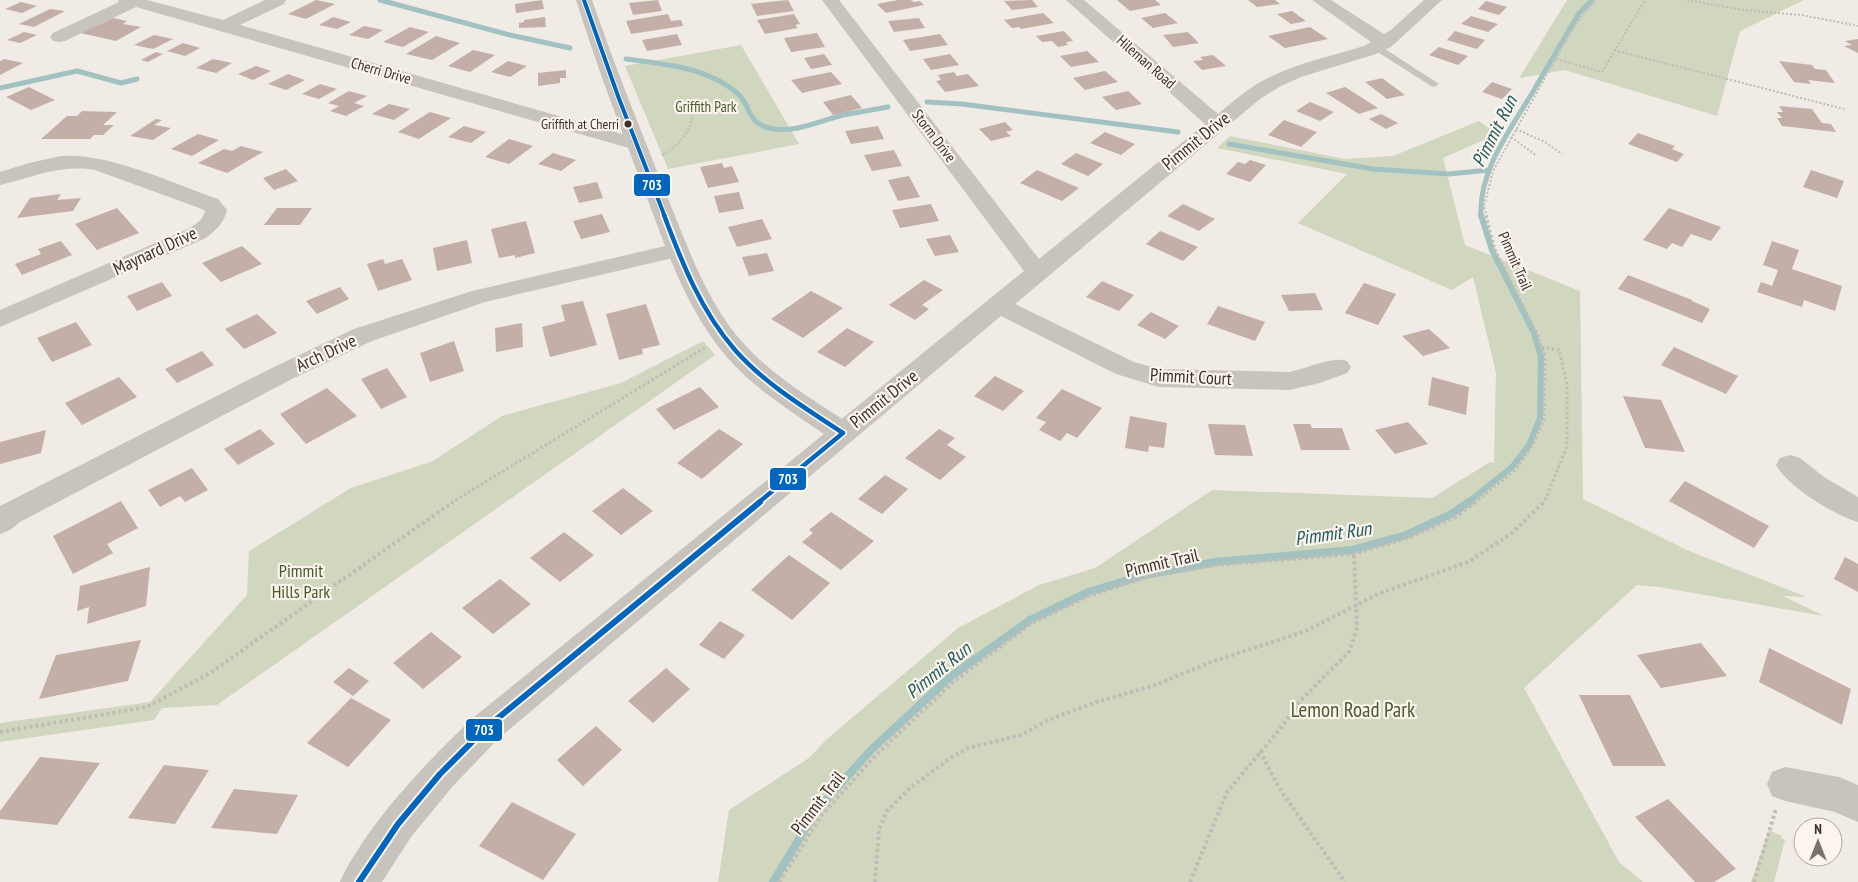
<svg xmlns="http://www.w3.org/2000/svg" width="1858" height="882" viewBox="0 0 1858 882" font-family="'PT Sans Narrow',sans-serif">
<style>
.green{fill:#d1d6bf}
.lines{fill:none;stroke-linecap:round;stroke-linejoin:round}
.stream-far2{stroke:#a1c2c1;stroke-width:5}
.stream-far1{stroke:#a1c2c1;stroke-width:6}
.stream{stroke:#a1c2c1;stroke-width:8}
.building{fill:#c3afa7}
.path-far2{stroke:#c2bbb6;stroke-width:2;stroke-dasharray:2 2;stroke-linecap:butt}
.path-far1{stroke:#c2bbb6;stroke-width:3;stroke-dasharray:2.5 2.5;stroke-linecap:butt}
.path{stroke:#c2bbb6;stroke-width:4;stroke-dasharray:3 3;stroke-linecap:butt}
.service{fill:#c9c3be;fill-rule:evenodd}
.minor{fill:#c9c3be;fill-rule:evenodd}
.tertiary{fill:#c9c3be;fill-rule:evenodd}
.bus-1-far2-casing{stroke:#fbf5ee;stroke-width:6}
.bus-1-far1-casing{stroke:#fbf5ee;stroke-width:8}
.bus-1-casing{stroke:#fbf5ee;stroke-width:10}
.bus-1-far2{stroke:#0065bd;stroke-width:4}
.bus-1-far1{stroke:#0065bd;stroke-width:4.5}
.bus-1{stroke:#0065bd;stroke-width:6}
.bus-dot{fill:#3b302b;stroke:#fbf5ee;stroke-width:2}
.labels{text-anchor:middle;stroke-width:4.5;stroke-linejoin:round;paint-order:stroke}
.far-bus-label{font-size:14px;fill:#3b302b;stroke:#fbf5ee;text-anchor:end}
.far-street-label{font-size:15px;fill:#3b302b;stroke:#fbf5ee}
.far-park-label{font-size:15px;fill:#4a5a2e;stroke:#fbf5ee}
.street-label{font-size:18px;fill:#3b302b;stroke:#fbf5ee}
.park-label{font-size:18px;fill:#4a5a2e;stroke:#fbf5ee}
.water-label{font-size:19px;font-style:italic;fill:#1f5a5e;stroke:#fbf5ee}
.near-park-label{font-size:21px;fill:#4a5a2e;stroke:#fbf5ee}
.line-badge{stroke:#fbf5ee;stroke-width:2}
.badge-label{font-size:14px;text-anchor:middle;font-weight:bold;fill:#fff}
</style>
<rect width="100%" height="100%" fill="#f0ebe5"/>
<path class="green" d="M1567 0H1804L1740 31 1717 116 1565 70 1519 78Z
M741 45 799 144 668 169 625 66Z
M1479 121 1497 134 1443 158 1465 245 1580 291 1583 499 1689 551 1807 597 1783 596 1824 616 1659 587 1637 585 1524 688 1619 862 1643 882H718L729 810 809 758 826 740 958 628 1039 585 1095 568 1212 490 1432 498 1490 462 1494 463 1496 373 1473 277 1452 290 1298 223 1347 174 1217 148 1230 136 1344 159 1393 156Z
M703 341 715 355 217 705 162 708 154 720 0 742V723L150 702 247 595 249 551 351 488 433 461 502 416 621 383Z
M1769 830 1782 836 1781 838 1785 840 1774 882H1751Z"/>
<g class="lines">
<path class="stream-far2" d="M380 0 510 35 570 48
M626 59C664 64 707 67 737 93 752 106 746 122 769 128 794 134 819 121 843 115 858 112 873 110 888 107
M0 88 77 71 121 83 137 79
M927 102 962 104 1178 132
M1229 144 1373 169 1449 174 1489 170
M1481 217C1478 173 1509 131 1531 95 1547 68 1563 40 1579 13L1592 0"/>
<path class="stream-far1" d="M1467 503 1512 467 1529 445 1540 418 1541 357 1534 333 1492 250 1481 215"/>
<path class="stream" d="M773 882 816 811 871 750 950 677 1030 620 1088 592 1145 575 1215 562 1352 550 1406 535 1451 514 1469 502"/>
</g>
<path class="building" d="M316 0 335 4 306 19 288 14Z
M542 0 544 9 516 13 515 4Z
M658 0 662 11 633 15 629 3Z
M788 0 794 11 757 16 751 4Z
M898 0H911L914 2 920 1 924 5 886 13 877 4Z
M1032 0 1038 7 1012 10 1004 1Z
M1117 0H1155L1161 5 1130 11Z
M1248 0H1275L1280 4 1257 7Z
M1486 1 1507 7 1499 15 1478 9Z
M21 2 37 6 22 13 5 9Z
M50 9 65 11 34 27 19 24Z
M1292 11 1306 21 1291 24 1277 14Z
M1043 13 1054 23 1021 29 1019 27 1012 28 1004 20Z
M1165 13 1178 23 1153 28 1141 18Z
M668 14 671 21 681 20 683 26 631 34 626 21Z
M794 14 800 24 795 25 798 28 765 34 757 20Z
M1471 16 1498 24 1488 32 1461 24Z
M333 17 351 22 337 29 319 25Z
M545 17 546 27 519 28V23L524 22V20Z
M113 18 127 21 123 24 141 27 116 41 76 32 94 23 101 24Z
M919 18 925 28 894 32 888 21Z
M364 26 383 30 368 39 349 35Z
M410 27 429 32 403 47 383 42Z
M1310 27 1328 39 1285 48 1268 36Z
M1064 31 1073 41 1066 42 1068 45 1058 47 1052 41 1042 42 1036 36Z
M1455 31 1485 40 1477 49 1447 40Z
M24 32 37 35 20 43 7 40Z
M1188 32 1199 43 1173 47 1163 35Z
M817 33 825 47 791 52 784 38Z
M677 34 682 45 647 51 642 40Z
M940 34 948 45 910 51 903 40Z
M154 35 173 39 153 49 134 45Z
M436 36 460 43 432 60 406 54Z
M1858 39V53L1844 46 1852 45 1845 41Z
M183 43 200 48 185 56 167 51Z
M1439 47 1468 56 1458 65 1429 55Z
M473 50 495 55 470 72 448 66Z
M1087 51 1099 62 1071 67 1060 56Z
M156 52 163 54 148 62 141 60Z
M824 54 832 65 811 69 804 58Z
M950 54 959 65 931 70 923 59Z
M1213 55 1226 66 1202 70 1193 61 1203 60 1200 57Z
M4 59 23 63 0 75V61Z
M213 59 232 63 216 73 196 68Z
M508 61 527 66 510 77 491 72Z
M1779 61 1812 65 1815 69 1826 70 1835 83 1808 80 1811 84 1794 82Z
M256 66 271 71 253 80 238 74Z
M566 70V78H560V83L538 86V73Z
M1105 71 1118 82 1085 90 1073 78Z
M831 72 842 84 802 93 791 80Z
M954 72 957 76 968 74 979 86 945 92 936 81 941 80 938 75Z
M288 74 305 80 286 90 268 84Z
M1382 78 1405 95 1387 99 1365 82Z
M1492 82 1512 89 1502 99 1482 92Z
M320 84 337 89 319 99 302 94Z
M29 87 55 100 31 110 6 97Z
M1345 87 1378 108 1359 114 1326 93Z
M349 91 367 96 354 103 364 106 346 116 330 111 339 106 328 103Z
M1128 91 1142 104 1116 110 1102 97Z
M851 95 862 108 833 115 823 102Z
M1310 102 1334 112 1320 121 1296 111Z
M389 104 410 109 394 120 372 114Z
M1779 106 1812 109 1822 123 1831 124 1836 132 1782 126 1777 118H1782L1777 112H1783Z
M82 111 117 112 103 125H114L103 135H94L90 139H41L67 116H77Z
M430 112 451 118 419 139 398 132Z
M1381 114 1398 123 1386 129 1369 119Z
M156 119 162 120 154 125 171 128 153 140 130 136Z
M1284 120 1317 132 1301 147 1268 135Z
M1005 122 1013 130 1006 132 1011 136 991 141 979 129Z
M464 126 486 132 471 143 448 137Z
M878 126 884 139 851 144 845 131Z
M1105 132 1135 144 1121 155 1090 143Z
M1638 133 1675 146 1672 149 1684 154 1677 162 1628 144Z
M198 134 219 140 192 156 171 149Z
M509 139 533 146 509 164 485 157Z
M241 146 263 152 227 173 198 163 224 149 232 151Z
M894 150 902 166 872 171 864 155Z
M553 153 576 160 561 171 538 164Z
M1076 153 1103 164 1088 176 1061 164Z
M1250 160 1266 165 1250 182 1226 174 1238 162 1245 164Z
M722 163 724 168 732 166 739 182 708 188 700 167Z
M286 169 298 181 274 190 263 178Z
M1037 170 1079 188 1062 201 1020 183Z
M1811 170 1844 181 1837 198 1803 187Z
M909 176 920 197 898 201 888 180Z
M597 182 603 198 579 203 573 187Z
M739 192 744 209 719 213 714 196Z
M61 194 57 200 81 198 73 211 17 218 30 198Z
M931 204 939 221 900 228 892 210Z
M1183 204 1215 219 1199 231 1167 216Z
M117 208 139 233 97 250 75 224Z
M277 208H312L300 225H264Z
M1669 208 1721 227 1711 241 1691 234 1682 247 1672 243 1667 249 1643 240Z
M602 214 610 232 581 239 573 221Z
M762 219 772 239 737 247 728 227Z
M526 221 535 253 515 258V255L499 258 491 229Z
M1160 231 1198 247 1183 261 1146 244Z
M950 235 959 252 935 256 926 239Z
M467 240 472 263 437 271 433 248Z
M61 241 72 255 22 275 15 264 41 254 38 249Z
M1772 241 1799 250 1792 269 1842 286 1835 311 1804 300 1802 307 1757 292 1761 282 1772 286 1778 270 1763 265Z
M242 246 262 264 221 282 202 263Z
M767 253 774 271 749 276 742 257Z
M383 259 385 264 402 259 412 280 378 291 367 264Z
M1628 275 1692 300V301L1710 309 1702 323 1618 289Z
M924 280 943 290 922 305 929 309 915 320 889 305Z
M1102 281 1134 295 1119 311 1086 297Z
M162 282 172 296 137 311 127 296Z
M1364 283 1396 294 1378 325 1345 313Z
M340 287 349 299 317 314 306 301Z
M811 291 843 308 803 338 771 319Z
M1315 293 1323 310 1289 311 1281 295Z
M583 301 597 345 550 357 542 327 565 321 561 305Z
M646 304 660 345 642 349 643 354 619 360 606 314Z
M1218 306 1265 322 1255 341 1207 324Z
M1151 312 1179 326 1165 339 1137 325Z
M257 314 277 333 244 349 225 329Z
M76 322 92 345 52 362 37 338Z
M522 323 523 347 496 352 495 328Z
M847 328 874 342 845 367 817 352Z
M1429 329 1450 348 1423 356 1402 336Z
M454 341 464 371 430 382 420 353Z
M1674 347 1738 376 1726 394 1661 365Z
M202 351 214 365 177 383 165 369Z
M387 368 407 397 381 409 361 379Z
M995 376 1024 391 1003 411 974 396Z
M119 377 137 397 82 425 65 403Z
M1432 377 1469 387 1466 415 1428 405Z
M700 387 719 407 674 430 656 409Z
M327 388 357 416 306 444 280 414Z
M1062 389 1102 408 1077 438 1067 433 1060 441 1039 430 1046 422 1036 418Z
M1623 396 1661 400 1685 452 1645 448Z
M1130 416 1167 423 1164 448 1149 446 1148 452 1125 448Z
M1408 422 1428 444 1395 454 1375 430Z
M1208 424 1245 425 1253 456 1215 455Z
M1293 424H1310L1312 428H1342L1350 450H1301Z
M260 429 275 444 238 465 224 449Z
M719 429 743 444 702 479 677 463Z
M939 429 955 438 947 445 966 457 940 480 905 458Z
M46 430 41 453 0 464V442Z
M192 468 208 490 185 502 180 496 160 507 148 490Z
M885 475 908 489 882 514 858 499Z
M1685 481 1769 526 1754 548 1669 501Z
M623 488 653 511 621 535 592 511Z
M121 501 138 528 107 544 113 553 73 574 53 536Z
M831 512 874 541 841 570 802 542 813 533 809 530Z
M564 532 594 555 560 582 530 558Z
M789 555 830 583 792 620 751 590Z
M1845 557 1858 564V592L1834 579Z
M150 567 146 606 87 624 89 607 77 611 80 586Z
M500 579 531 604 493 634 462 608Z
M720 621 745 635 724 659 699 645Z
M431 632 462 657 423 689 393 663Z
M141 640 128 681 39 699 56 655Z
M1701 643 1727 676 1661 688 1637 655Z
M1769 648 1851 689 1842 725 1759 682Z
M349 668 369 681 353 696 333 682Z
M666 668 690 689 653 723 628 701Z
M1579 695H1630L1666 766H1613Z
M351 698 391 720 348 767 307 743Z
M596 726 622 750 583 786 557 760Z
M40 757 100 763 57 825 0 819V811Z
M164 765 209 770 175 824 128 818Z
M234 789 298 795 277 834 211 828Z
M1668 799 1736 869 1714 882H1695L1635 817Z
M512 802 576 834 543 880 479 846Z"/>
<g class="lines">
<path class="path-far2" d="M1687 0 1743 10 1802 15 1858 26
M1614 50 1844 109
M1556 59 1602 72 1645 0
M1516 129 1545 142 1562 154
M1511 137 1537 156
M662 155C679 145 691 132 693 112
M1487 217 1484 206 1493 171 1565 42 1583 14 1597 0"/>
<path class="path-far1" d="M1542 347 1559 350 1567 384V446L1544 503
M451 503 706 347
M1474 503 1516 469 1532 446 1544 419 1545 357 1537 333 1495 250 1486 215"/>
<path class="path" d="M0 732 147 707 210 673 453 502
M1260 751 1279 788 1345 882
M779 882 821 816 875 756 953 682 1032 623 1089 596 1146 577 1217 565 1354 554 1408 538 1455 517 1476 502
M875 882 879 829 887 811 910 788 952 757 968 748 1021 735 1048 720 1097 702 1155 685 1214 661 1306 631 1378 594 1468 562 1512 533 1544 502
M1190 882 1227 792 1280 729 1301 700 1349 652 1357 628 1354 554
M1754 882 1776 809"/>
<path class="service" d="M1376 44 1379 45 1439 84 1434 87 1431 86 1373 49 1372 47Z"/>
<path class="minor" d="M118 0H147L223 20 265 0H286L284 4 240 25 643 140 646 144 643 148 636 150 629 148 136 7 65 41 59 42 53 41 50 37 53 33 119 2Z
M822 0H839L1039 259 1205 124 1066 0H1084L1218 114C1234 101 1249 87 1268 78 1297 63 1332 56 1364 46L1371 42 1312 0H1331L1384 34 1392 29 1424 0H1442L1391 47 1376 54 1301 77 1281 86 1260 99 1015 304 1134 362 1159 369 1289 372C1307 369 1331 356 1347 361L1351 367 1347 373 1320 383 1289 390 1159 387 1116 374 1001 316 853 440 843 443 833 440 829 433 833 426 1024 271Z
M61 156C111 153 171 183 218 199L227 210C224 223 216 230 206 238L0 327V310L190 228C197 223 203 220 205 211L202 209 95 170C59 164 34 177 0 185V172L29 163Z
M678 243 686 245 689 250 686 255 485 302 372 341 290 380 20 522 10 530 0 534V506L272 368 354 329 472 291Z
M1790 455 1800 458 1824 477 1858 497V522C1834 515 1788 487 1776 465L1780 458Z
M1785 767 1839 777 1858 785V822L1835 812 1785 801 1772 796 1767 784 1772 772Z"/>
<path class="tertiary" d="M576 0H592C614 64 640 128 665 191 687 244 705 301 744 344 775 378 815 401 853 426L857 433 853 440 498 739 453 786 411 837 382 882H340C347 865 357 851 367 836 398 792 435 754 474 717L824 434C789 410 753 388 726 356 685 308 666 248 644 190 620 127 596 64 576 0Z"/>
<defs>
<path id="bus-1-far2" d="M584 0 618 96 665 217"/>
<path id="bus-1-far1" d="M664 215C682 263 701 311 735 350 765 384 805 408 843 433L758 503"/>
<path id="bus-1" d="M359 882 398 824 440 774 486 728 760 502"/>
</defs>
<use href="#bus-1-far2" class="bus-1-far2-casing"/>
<use href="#bus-1-far1" class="bus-1-far1-casing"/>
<use href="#bus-1" class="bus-1-casing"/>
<use href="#bus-1-far2" class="bus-1-far2"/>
<use href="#bus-1-far1" class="bus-1-far1"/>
<use href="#bus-1" class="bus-1"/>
</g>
<circle class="bus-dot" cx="628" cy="124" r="4.5"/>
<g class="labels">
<g class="far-bus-label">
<text x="619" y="129">Griffith at Cherri</text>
</g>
<g class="far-street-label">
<text transform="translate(1146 62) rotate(41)" y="5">Hileman Road</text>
<text transform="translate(381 71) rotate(16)" y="5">Cherri Drive</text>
<text transform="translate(934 136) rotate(53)" y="5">Storm Drive</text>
<text transform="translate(1515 261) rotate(66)" y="5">Pimmit Trail</text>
</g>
<g class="far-park-label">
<text x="706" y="112">Griffith Park</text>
</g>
<g class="street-label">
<text transform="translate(1196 141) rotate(-39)" y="6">Pimmit Drive</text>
<text transform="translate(155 251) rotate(-25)" y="6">Maynard Drive</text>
<text transform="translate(326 353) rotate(-25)" y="6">Arch Drive</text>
<text transform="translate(1191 377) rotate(3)" y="6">Pimmit Court</text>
<text transform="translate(884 399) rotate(-39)" y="6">Pimmit Drive</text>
<text transform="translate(1162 563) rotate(-13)" y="6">Pimmit Trail</text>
<text transform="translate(818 803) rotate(-52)" y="6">Pimmit Trail</text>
</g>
<g class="park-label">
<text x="301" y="577">Pimmit<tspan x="301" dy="21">Hills Park</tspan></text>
</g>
<g class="water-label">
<text transform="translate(1494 131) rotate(-63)" y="7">Pimmit Run</text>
<text transform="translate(1333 533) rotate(-8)" y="7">Pimmit Run</text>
<text transform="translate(938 670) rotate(-39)" y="7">Pimmit Run</text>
</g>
<g class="near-park-label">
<text x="1353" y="717">Lemon Road Park</text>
</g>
</g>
<g class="line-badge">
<rect x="633" y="173" width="38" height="24" rx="5" fill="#0065bd"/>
<rect x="769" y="467" width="38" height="24" rx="5" fill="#0065bd"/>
<rect x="465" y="718" width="38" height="24" rx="5" fill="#0065bd"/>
</g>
<g class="badge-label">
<text x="652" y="190">703</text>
<text x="788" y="484">703</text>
<text x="484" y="735">703</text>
</g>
<g transform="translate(1818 842)"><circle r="24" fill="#fbf5ee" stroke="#aea6a0"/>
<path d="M0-4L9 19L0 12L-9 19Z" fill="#7a716c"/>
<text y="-8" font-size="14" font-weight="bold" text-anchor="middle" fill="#3b302b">N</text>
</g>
</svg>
